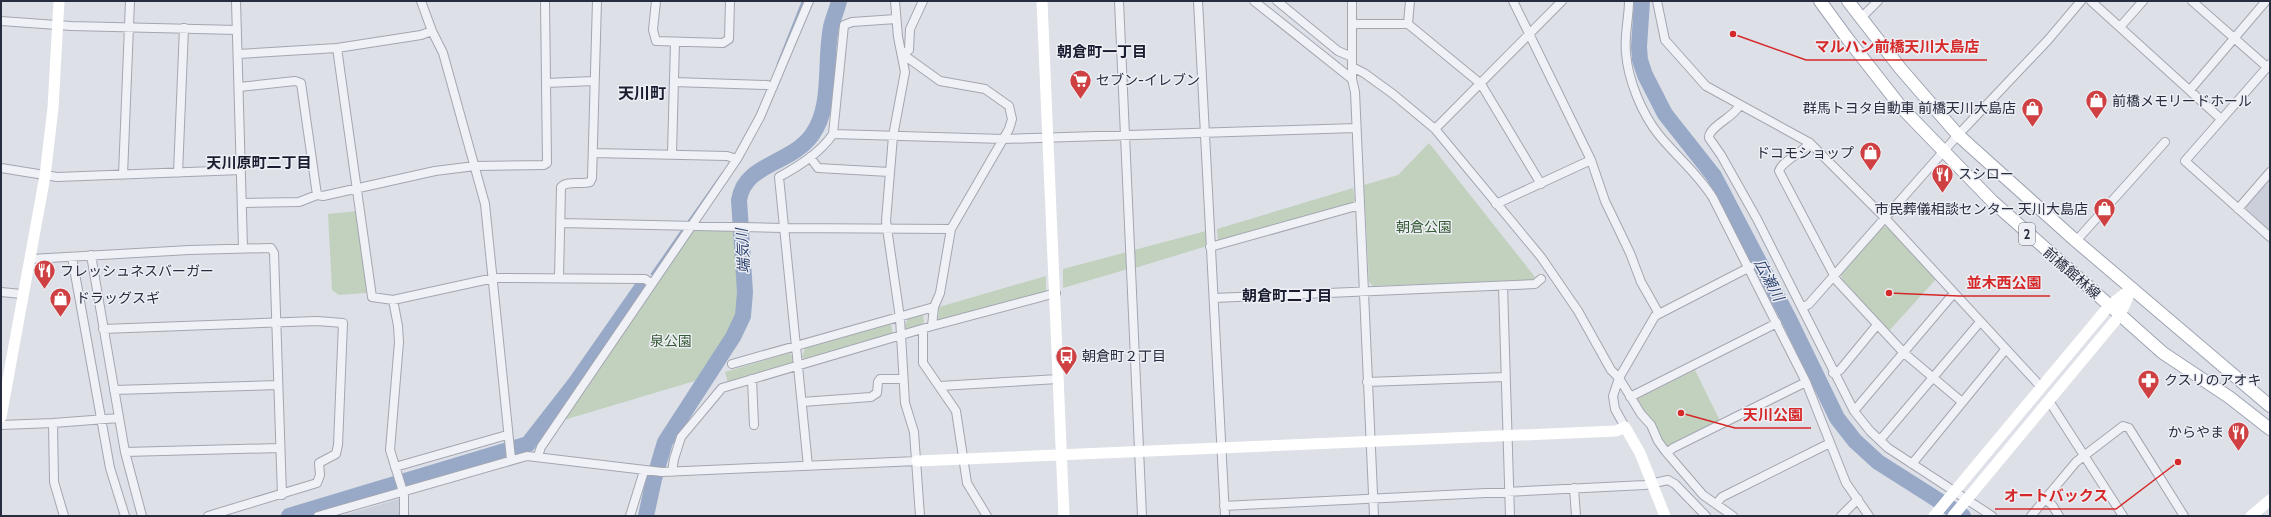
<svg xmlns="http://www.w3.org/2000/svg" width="2271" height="517" viewBox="0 0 2271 517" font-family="Cabin,'Noto Sans JP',sans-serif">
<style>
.built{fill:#cbcfd9}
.green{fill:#c1d1be}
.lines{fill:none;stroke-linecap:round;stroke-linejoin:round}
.stream{stroke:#98a9c8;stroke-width:2.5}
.river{stroke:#98a9c8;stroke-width:16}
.street-casing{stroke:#a3a6b1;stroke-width:10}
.primary-casing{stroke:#9da3b3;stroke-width:14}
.street{stroke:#f0f1f6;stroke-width:8}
.secondary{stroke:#fff;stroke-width:11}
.primary{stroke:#fff;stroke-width:12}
.labels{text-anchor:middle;stroke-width:3;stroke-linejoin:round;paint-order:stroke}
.shield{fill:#edeff5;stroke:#626675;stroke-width:1}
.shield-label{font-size:13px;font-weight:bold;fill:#272c3e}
.poi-label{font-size:14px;fill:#272c3e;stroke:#edeff5;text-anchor:start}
.park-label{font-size:14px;fill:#365a34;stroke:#edeff5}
.street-label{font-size:14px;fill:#272c3e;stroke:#edeff5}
.neighbourhood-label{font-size:15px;font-weight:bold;fill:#191d2f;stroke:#edeff5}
.water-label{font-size:15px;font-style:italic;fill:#314572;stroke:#edeff5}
.quarter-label{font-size:16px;font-weight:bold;fill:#191d2f;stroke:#edeff5}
.leader{fill:none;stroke:#d62828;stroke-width:1.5}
.callout-dot{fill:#d62828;stroke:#edeff5;stroke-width:1.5}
.callout-label{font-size:15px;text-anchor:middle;font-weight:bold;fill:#d62828;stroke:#edeff5;stroke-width:3;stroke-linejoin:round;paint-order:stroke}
</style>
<rect width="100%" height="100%" fill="#dde0e7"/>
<path class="built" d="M2270 178V232L2246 212V205Z
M399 499V516H340Z"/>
<path class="green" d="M1429 143 1535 277 1532 280 1373 286 1369 282 1364 185 1398 175Z
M1353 188 1355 200 1352 204 1218 241 1217 229Z
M357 211 368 288 366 293 339 295 332 290 328 214Z
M1883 227H1888L1936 279 1889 331 1842 279 1841 274Z
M691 230 733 231C735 260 743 294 734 323 727 343 710 363 698 380L564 420Z
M1206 231 1207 246 1135 268 1134 250Z
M1127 252 1128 269 1063 288V269Z
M1046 276V292L938 323 939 307Z
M923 315 924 322C918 328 912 330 904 327L908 319Z
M891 324 893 335 806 360 802 357 805 348Z
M789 353 792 356 793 361 790 365 728 383 725 372Z
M1695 370 1721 423 1670 449 1665 447 1636 403 1637 399Z"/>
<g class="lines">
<path class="stream" d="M778 64 803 1
M687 224 723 173
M652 274 684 228"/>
<path class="river" d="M1642 1 1639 47 1640 60 1645 75 1665 114 1714 176 1789 319 1837 418 1855 441 1878 462 1963 516
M289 516 528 444 574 385 641 289
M646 516 654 479 665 442 733 337 743 316 745 292 739 200C745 163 790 165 812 135 833 106 824 62 831 27 833 18 837 10 839 1"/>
<defs>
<path id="street" d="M236 1 243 248
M421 1 432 31 443 53 485 204 511 459
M656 1 653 30 656 41 723 43 729 39 730 1
M895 1 898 37 905 72 893 136 886 221 900 318 905 403 914 432 920 516
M1119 1 1142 516
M1198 1 1225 516
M1254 1 1352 79
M1277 1 1338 51 1352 57
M1352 1V79L1355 92 1374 516
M1513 1 1591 160 1605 201 1630 253 1641 282 1658 312
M1629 1C1629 18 1624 36 1626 53 1628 80 1642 114 1659 135 1677 157 1698 174 1713 198L1806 382 1846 483 1869 516
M1657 1 1665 40 1706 86 1810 143 1885 218 2041 387
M2091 1 2221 119
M2192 1 2267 67
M1861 18 1878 1
M1 21 71 26 237 30
M1352 24H1408L1481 84 1541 184
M1408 24 1410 1
M2120 27 2143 1
M337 48 372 297 393 300 494 278 645 279 651 283
M238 54 337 48 421 35 432 31
M902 55 908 58 940 81 985 89 1009 106 1012 119 1009 129 951 229 940 293 934 307 932 326
M902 55 909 50 910 29 923 1
M2270 64 2185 161 2270 237
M1352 67 1364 73 1393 94 1435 129 1541 257 1578 311 1611 370 1619 378 1641 414 1651 425 1658 441 1666 452 1703 495 1733 516
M674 82 767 85 773 87
M546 83 594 81
M239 87 295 81 301 83 317 195
M2190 90 2266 1
M1739 106C1734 117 1708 127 1709 138L1721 155 1757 219 1854 411 1870 431 1888 448 1992 516
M1435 129 1562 1
M833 134 1004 139 1356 128
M1810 143C1803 152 1781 162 1779 171L1837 281 1904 353 1962 402
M593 153 727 156 737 159
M672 154 675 42
M810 157 818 168 889 172
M1 168 57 177 241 170
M178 173 184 28
M123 175 130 1
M242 203 299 202 317 195 323 196 435 171 475 166 544 165 547 163 545 1
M1496 204 1591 160
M2238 209 2270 172
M561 223 783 228 951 229
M2076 241 2165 142
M1210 247 1360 205
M91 255 125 452 142 516
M72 257 110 468 125 516
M31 259 189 250 271 248 274 253 282 495
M559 278 561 187C567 180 582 185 590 182L592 178 597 1
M1503 286 1510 516
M1 292 22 294
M1214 298 1535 284 1541 279
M393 300 398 326 399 342 390 450 404 495V516
M1802 308 1809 304 1958 135 2048 40 2081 1
M103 329 317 321 343 323 338 445 336 454 319 463 320 475 317 483 208 516
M923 330V363L956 411 967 483 987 516
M732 364 934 307
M1833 373 1840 370 1877 325
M752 379 754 425
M1367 382 1505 377
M940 386 1058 379
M114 390 278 385
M1630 397 1777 323
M2049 401 2123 516
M802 402 871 397 877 393 878 382 880 379H903
M1854 411 1954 293
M53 423 54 482 64 516
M1 425 53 423 119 418
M1625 427 1615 409 1613 396 1619 378 1655 316 1750 267
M1880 440 1980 322
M125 452 279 448
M1667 453 1673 448 1806 382
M538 456 541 447 737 159 760 117 809 1
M1912 464 2005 350
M808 466 779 177C799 166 820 153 833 134L844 25 852 22 896 19
M395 467 507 435
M672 472 674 459 681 437 722 388 932 326 1056 293
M1574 488 1576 516
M2045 499 2052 505 2059 516
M1716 504 1722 497 1830 443
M1224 506 1645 485 1668 480 1675 484 1706 516
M318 516 527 456 662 472 917 461
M630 516 644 471
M1841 516 1858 499
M2031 516 2076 462 2123 426 2129 428 2184 516"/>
<path id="primary" d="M1820 1 1847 38 1901 107 1992 201 2163 353 2229 397 2270 429
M1848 1 1900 68 1958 135 2076 241 2270 406"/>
</defs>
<use href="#street" class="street-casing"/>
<use href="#primary" class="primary-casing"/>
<use href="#street" class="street"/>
<path class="secondary" d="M1042 1 1064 516
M1 417 45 176 53 108 59 1
M917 461 1616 431 1625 427 1640 453 1665 516
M1934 516 2109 306 2132 288
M1953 516 2120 315 2131 290
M2251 516 2270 500"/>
<use href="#primary" class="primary"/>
</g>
<defs>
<symbol id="supermarket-pin" viewBox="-11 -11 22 30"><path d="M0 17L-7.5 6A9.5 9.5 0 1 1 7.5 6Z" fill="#cf4042" stroke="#edeff5"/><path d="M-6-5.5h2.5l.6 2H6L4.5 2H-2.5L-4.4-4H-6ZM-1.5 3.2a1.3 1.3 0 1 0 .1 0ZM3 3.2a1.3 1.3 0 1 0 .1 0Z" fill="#fff"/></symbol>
<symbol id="shop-pin" viewBox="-11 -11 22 30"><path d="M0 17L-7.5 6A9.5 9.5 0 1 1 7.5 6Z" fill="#cf4042" stroke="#edeff5"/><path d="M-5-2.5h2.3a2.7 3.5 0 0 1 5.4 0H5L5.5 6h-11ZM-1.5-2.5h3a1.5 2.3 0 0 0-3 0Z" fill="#fff"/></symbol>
<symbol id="restaurant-pin" viewBox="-11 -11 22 30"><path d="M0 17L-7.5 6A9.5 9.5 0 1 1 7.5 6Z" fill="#cf4042" stroke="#edeff5"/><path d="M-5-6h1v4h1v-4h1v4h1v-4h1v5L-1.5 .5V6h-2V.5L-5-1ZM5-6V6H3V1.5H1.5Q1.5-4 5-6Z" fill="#fff"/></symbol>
<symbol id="bus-pin" viewBox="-11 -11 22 30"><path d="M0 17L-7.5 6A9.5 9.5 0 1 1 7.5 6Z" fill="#cf4042" stroke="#edeff5"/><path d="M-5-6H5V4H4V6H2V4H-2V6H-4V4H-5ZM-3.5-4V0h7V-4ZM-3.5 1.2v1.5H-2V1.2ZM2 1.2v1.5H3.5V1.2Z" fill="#fff"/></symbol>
<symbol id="pharmacy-pin" viewBox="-11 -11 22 30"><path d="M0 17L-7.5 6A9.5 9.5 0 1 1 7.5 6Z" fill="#cf4042" stroke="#edeff5"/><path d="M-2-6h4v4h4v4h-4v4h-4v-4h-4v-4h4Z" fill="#fff"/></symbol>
</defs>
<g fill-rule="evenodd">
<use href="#supermarket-pin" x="1068" y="68" width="25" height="34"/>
<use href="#shop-pin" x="2084" y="88" width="25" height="34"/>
<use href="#shop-pin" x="2020" y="96" width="25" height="34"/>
<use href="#shop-pin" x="1858" y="140" width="25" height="34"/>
<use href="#restaurant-pin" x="1930" y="162" width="25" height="34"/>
<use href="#shop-pin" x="2092" y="196" width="25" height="34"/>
<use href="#restaurant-pin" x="32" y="258" width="25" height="34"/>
<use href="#shop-pin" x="48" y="286" width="25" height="34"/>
<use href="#bus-pin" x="1054" y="344" width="25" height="34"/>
<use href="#pharmacy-pin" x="2136" y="368" width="25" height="34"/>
<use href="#restaurant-pin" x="2226" y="420" width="25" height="34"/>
</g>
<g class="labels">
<rect class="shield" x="2019" y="223" width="16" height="22" rx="3"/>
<g class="shield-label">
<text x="2027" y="239">2</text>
</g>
<g class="poi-label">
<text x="1096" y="85">セブン-イレブン</text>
<text x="2112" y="106">前橋メモリードホール</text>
<text x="2016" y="113" text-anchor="end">群馬トヨタ自動車 前橋天川大島店</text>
<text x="1854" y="158" text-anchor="end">ドコモショップ</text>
<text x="1958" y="179">スシロー</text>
<text x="2088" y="214" text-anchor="end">市民葬儀相談センター 天川大島店</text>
<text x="60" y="276">フレッシュネスバーガー</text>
<text x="76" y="303">ドラッグスギ</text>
<text x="1082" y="361">朝倉町２丁目</text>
<text x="2164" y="385">クスリのアオキ</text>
<text x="2224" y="437" text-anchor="end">からやま</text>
</g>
<g class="park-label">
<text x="1424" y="232">朝倉公園</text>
<text x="671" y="346">泉公園</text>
</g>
<g class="street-label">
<text transform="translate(2072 273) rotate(41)" y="5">前橋館林線</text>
</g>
<g class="neighbourhood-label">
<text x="1102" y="57">朝倉町一丁目</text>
<text x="259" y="168">天川原町二丁目</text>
<text x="1287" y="301">朝倉町二丁目</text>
</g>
<g class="water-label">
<text transform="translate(743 251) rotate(-93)" y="5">端気川</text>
<text transform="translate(1769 280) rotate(62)" y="5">広瀬川</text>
</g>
<g class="quarter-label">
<text x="642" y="99">天川町</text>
</g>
</g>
<path class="leader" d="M1733 34L1806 60H1987M1889 293L1959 296H2050M1681 413L1735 428H1811M2178 462L2116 509H1995"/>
<g class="callout-dot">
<circle cx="1733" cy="34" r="4"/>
<circle cx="1889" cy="293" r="4"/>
<circle cx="1681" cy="413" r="4"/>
<circle cx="2178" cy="462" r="4"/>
</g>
<g class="callout-label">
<text x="1897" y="52">マルハン前橋天川大島店</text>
<text x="2004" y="288">並木西公園</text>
<text x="1773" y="420">天川公園</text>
<text x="2056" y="501">オートバックス</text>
</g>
<rect width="2271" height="517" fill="none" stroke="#272c3e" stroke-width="4"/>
</svg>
